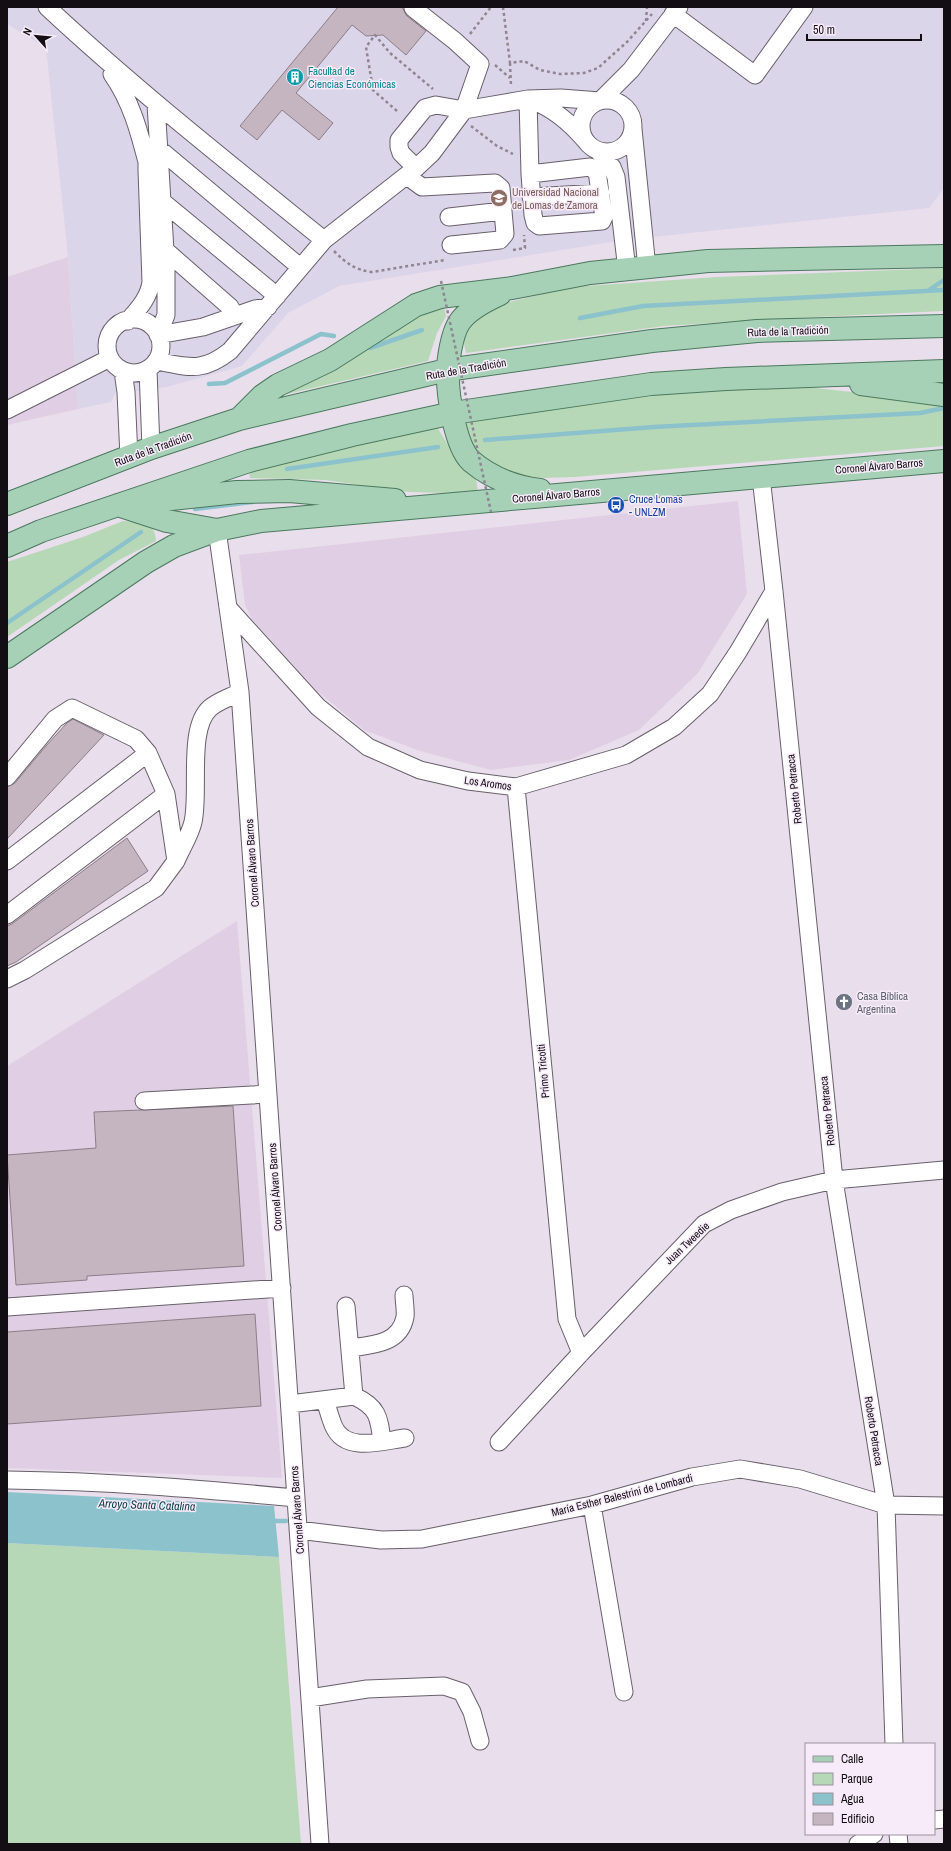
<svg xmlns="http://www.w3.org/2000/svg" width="951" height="1851" viewBox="0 0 951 1851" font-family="'Archivo Narrow',sans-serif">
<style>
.built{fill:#e0cfe4}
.education{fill:#dbd5ea}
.green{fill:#b7d8b7}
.water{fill:#8bc2cc}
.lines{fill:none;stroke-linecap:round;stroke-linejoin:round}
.stream{stroke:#8bc2cc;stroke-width:4.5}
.building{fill:#c5b5c0;stroke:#8c7e87}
.minor-casing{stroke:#695f6b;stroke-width:19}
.major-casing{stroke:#4b795e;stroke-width:24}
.path{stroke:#8e8690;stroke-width:2.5;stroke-dasharray:3 3;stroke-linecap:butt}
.minor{stroke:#fff;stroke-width:17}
.major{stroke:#a6d1b7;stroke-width:22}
.path-bridge{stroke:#8e8690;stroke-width:2.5;stroke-dasharray:3 3;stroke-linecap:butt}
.labels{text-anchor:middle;stroke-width:3;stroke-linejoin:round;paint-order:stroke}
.culture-label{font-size:11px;fill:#0d838f;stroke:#f7ebf9;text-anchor:start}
.education-label{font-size:11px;fill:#785e54;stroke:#f7ebf9;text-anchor:start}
.street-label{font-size:11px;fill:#120e13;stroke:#f7ebf9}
.transit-label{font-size:11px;fill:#164399;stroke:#f7ebf9;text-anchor:start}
.worship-label{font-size:11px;fill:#5b616d;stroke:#f7ebf9;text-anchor:start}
.water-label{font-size:12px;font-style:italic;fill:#0b3f47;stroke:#f7ebf9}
</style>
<rect width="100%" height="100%" fill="#e9deec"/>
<path class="built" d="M68 257 78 409 7 425V277Z
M738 501 747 594 698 673 639 730 569 760 491 770 420 751 364 730 315 689 252 619 245 605 239 555Z
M237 921 282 1478 7 1468V1066Z"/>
<path class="education" d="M7 7H944V188L929 208 624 240 339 286 288 313 242 366 167 387 115 394 111 402 78 409 68 257 46 48 7 24Z"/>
<path class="green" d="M944 268V311L796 318 664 326 466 353 461 330 484 311 505 303 571 287 717 277Z
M443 303 446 316 437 333 428 361 283 395 416 311Z
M797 386 944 402V446L575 477 545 478 517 475 501 468 473 448 461 422 602 399 723 389Z
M437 427 456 458 476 477 478 494 409 492 325 480 250 478 249 472Z
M123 521C140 522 155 520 156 541L119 560 7 637V562L83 537Z
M7 1543 279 1557 301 1844H7Z"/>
<path class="water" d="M7 1492 274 1506 279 1557 7 1543Z"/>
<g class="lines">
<path class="stream" d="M929 290 944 280
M580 318 643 306 944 290
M370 348 422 330
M209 384 225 383 321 334 334 336
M485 440 654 427 920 413 944 408
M287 469 438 447
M195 509 252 502
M7 623 141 532
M270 1521H286"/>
</g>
<path class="building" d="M338 7H402L407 16 426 31 406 55 383 35 366 36 352 25 296 93 333 123 319 140 282 110 257 140 240 126Z
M73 719 104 735 7 839V787L15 783 46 746 67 723Z
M127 838 148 871 16 962 7 966V926L12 924Z
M233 1106 244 1266 87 1276V1280L16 1285 7 1155 96 1148 94 1112Z
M255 1314 261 1406 7 1424V1332Z"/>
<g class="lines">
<defs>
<path id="minor" d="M47 7C135 89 230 164 324 240
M413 8 455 41 480 64 464 110 436 105 425 108 399 140V147L401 153 416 168
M673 14 755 75 804 7
M112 74C131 101 139 131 147 162V170L151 282C149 298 138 309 128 321
M528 99 530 174 533 215 535 223 539 226 602 221 604 217 597 172 590 167 530 174
M531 100C553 108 569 122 585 140
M581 126a26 26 0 1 1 52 0a26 26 0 1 1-52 0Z
M156 104 166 267V315L158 335
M633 129 647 268
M598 151 612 167 616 177 627 270
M153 153H164L300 267
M407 176 422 187 495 183 501 188 505 234 500 240 451 245
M531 197 601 193
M163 202 277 296
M449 217 503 211
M165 250 230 307 235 316
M107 346a27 27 0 1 1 54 0a27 27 0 1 1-54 0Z
M158 335 203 327 255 309 268 307
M156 361C189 367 202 373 230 351L324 240 416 168 432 153 464 110 528 99 561 98 600 101 631 70 679 7
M148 370 151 448
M123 371 126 392 129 457
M7 410 110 358
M761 477 774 591 834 1180 886 1505 894 1744
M217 530 240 692 320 1844
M230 610 318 707 368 747 420 770 468 781 516 787 626 755 674 727 710 694 738 652 774 591
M7 777 55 719 72 708 136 739 148 753 166 794 176 861 156 888 25 970 7 979
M516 787 567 1319 581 1353
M7 861 148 753
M176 861C181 849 190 835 193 822 200 792 187 728 210 708 218 701 231 697 240 692
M7 915 166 794
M144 1101 268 1094
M7 1307 282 1288
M350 1348C372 1345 400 1344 405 1317 406 1310 404 1302 404 1295
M354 1396C378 1407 379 1417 382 1441
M325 1400C328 1409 330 1418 334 1427 346 1453 382 1441 405 1438
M290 1404 354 1396 346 1306
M499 1442 581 1353 704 1224 731 1210 782 1192 834 1180 944 1170
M7 1480C104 1481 200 1489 296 1498
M592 1505 624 1692
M298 1530 381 1540 422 1539 592 1505 692 1477 740 1469 800 1479 886 1505 944 1506
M310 1698 367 1689 444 1686 462 1692 472 1712 480 1741
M934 1820 944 1819
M898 1834 899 1844
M858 1844 874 1834"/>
<path id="major" d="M500 294C487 300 467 310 459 323 452 334 448 359 448 371 447 393 455 446 471 461 491 478 515 487 540 490
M861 384 944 395
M239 419 262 396 278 385 330 360 416 305 440 297 512 288 590 273 708 261 944 256
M162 500 237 492 289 491 395 500
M7 504 151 448 239 419 447 370 652 341 757 331 944 326
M118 505 167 521 217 530
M7 546 41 531 249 461 352 435 453 413 651 384 726 379 944 371
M7 657 146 562 174 546 217 530 261 521 944 461"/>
</defs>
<use href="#minor" class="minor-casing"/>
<use href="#major" class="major-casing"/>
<path class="path" d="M503 7 510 63 524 61 540 70 560 74 584 73 598 68 627 42 652 14
M646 21 647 7
M470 34 491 7
M510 63 511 86
M495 65 510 78
M397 111 373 90 366 47 375 35 390 53 433 89
M471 126 497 146 513 154
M513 250 525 248 524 235
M334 251C346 263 355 270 372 272L445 260"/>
<use href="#minor" class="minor"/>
<use href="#major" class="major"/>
<path class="path-bridge" d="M441 281 491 512"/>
</g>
<defs>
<symbol id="building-disc" viewBox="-11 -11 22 22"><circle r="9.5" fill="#0f9aa8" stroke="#f7ebf9"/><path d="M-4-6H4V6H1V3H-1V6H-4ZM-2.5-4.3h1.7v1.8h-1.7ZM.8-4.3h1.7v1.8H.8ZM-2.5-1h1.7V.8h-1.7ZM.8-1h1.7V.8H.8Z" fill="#fff"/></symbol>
<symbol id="university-disc" viewBox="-11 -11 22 22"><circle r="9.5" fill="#8d6e63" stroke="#f7ebf9"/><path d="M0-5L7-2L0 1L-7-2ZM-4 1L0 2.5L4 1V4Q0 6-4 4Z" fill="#fff"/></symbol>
<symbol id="bus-disc" viewBox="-11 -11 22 22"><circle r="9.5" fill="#1a4fb4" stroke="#f7ebf9"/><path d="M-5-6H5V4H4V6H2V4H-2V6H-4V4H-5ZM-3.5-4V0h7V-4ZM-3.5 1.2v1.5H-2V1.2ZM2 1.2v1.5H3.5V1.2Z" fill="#fff"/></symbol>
<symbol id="church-disc" viewBox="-11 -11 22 22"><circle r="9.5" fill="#6b7280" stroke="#f7ebf9"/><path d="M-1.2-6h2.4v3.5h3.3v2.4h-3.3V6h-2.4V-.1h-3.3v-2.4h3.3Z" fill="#fff"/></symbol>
</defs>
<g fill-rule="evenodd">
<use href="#building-disc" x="285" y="67" width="20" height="20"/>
<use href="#university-disc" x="489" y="188" width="20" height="20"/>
<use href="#bus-disc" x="606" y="495" width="20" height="20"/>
<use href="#church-disc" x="834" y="992" width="20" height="20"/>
</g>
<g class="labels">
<g class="culture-label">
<text x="308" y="75">Facultad de<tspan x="308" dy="13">Ciencias Económicas</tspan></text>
</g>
<g class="education-label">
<text x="512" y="196">Universidad Nacional<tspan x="512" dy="13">de Lomas de Zamora</tspan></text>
</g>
<g class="street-label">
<text transform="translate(788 331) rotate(-2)" y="4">Ruta de la Tradición</text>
<text transform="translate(466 369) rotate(-10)" y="4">Ruta de la Tradición</text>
<text transform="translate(153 449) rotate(-20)" y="4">Ruta de la Tradición</text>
<text transform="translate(879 466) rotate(-5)" y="4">Coronel Álvaro Barros</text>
<text transform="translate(556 495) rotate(-5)" y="4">Coronel Álvaro Barros</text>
<text transform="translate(488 783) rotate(8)" y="4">Los Aromos</text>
<text transform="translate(794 789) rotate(-96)" y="4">Roberto Petracca</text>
<text transform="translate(252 863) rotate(-94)" y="4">Coronel Álvaro Barros</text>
<text transform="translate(543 1071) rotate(-95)" y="4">Primo Tricotti</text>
<text transform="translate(827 1111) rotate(-96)" y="4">Roberto Petracca</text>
<text transform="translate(275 1187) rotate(-94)" y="4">Coronel Álvaro Barros</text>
<text transform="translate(687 1243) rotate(-43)" y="4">Juan Tweedie</text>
<text transform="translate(874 1431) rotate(81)" y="4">Roberto Petracca</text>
<text transform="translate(622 1495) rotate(-14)" y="4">María Esther Balestrini de Lombardi</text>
<text transform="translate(297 1510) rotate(-94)" y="4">Coronel Álvaro Barros</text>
</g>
<g class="transit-label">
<text x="629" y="503">Cruce Lomas<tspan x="629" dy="13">- UNLZM</tspan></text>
</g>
<g class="worship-label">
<text x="857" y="1000">Casa Bíblica<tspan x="857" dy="13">Argentina</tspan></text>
</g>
<g class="water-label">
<text transform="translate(147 1505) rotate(2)" y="4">Arroyo Santa Catalina</text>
</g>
</g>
<rect width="951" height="1851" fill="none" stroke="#120e13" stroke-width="16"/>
<rect x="805" y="1743" width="130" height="92" fill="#f7ebf9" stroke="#9b939d"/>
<rect x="813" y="1756" width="20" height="6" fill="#a6d1b7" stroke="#9b939d"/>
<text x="841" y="1763" font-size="12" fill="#120e13">Calle</text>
<rect x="813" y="1773" width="20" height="12" fill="#b7d8b7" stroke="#9b939d"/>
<text x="841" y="1783" font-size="12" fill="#120e13">Parque</text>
<rect x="813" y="1793" width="20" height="12" fill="#8bc2cc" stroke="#9b939d"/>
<text x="841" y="1803" font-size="12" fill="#120e13">Agua</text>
<rect x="813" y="1813" width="20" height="12" fill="#c5b5c0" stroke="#9b939d"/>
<text x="841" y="1823" font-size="12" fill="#120e13">Edificio</text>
<g transform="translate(36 36) rotate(297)" stroke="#f7ebf9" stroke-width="3" paint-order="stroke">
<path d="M0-3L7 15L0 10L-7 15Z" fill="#120e13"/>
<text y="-6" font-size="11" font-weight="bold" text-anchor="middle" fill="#120e13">N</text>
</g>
<path d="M807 34v6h114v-6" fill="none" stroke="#120e13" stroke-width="2"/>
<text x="813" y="34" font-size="12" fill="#120e13" stroke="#f7ebf9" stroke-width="3" paint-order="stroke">50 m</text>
</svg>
